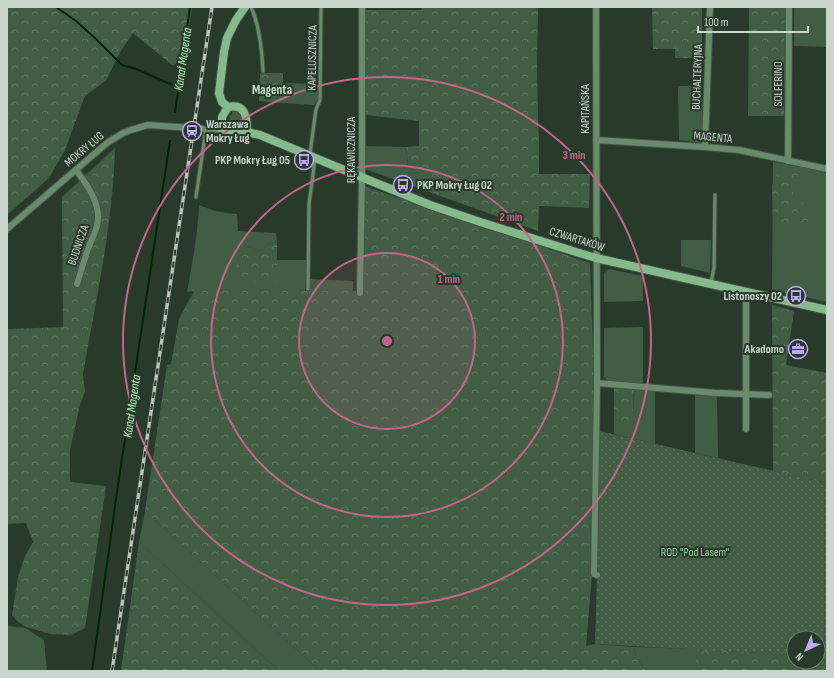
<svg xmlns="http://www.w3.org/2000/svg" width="834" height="678" viewBox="0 0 834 678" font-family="'Sofia Sans Condensed',sans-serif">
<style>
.green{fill:#415e45}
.forest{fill:url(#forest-crowns)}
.garden{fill:url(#garden-dots)}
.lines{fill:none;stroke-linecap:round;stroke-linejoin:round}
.stream{stroke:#002408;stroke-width:2}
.lane-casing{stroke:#455647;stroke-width:5}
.street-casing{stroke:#455647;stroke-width:8}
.secondary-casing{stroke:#455647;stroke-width:10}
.lane{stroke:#698a6d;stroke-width:3}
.street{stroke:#698a6d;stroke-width:6}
.secondary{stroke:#84ba8c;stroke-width:8}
.rail-casing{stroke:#b8c4ba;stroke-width:3.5}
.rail{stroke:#283a2a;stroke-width:2;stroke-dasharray:6;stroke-linecap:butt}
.ring{fill:none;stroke:#c56488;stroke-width:2}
.labels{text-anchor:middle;stroke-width:4;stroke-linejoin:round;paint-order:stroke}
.street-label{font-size:12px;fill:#cad5cb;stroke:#283a2a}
.poi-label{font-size:12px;font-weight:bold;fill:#cad5cb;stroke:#283a2a;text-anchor:end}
.park-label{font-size:12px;fill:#95d39e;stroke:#283a2a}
.water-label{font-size:13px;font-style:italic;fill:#b0efb9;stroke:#283a2a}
.neighbourhood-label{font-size:13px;font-weight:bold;fill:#cce3ce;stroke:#283a2a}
.centre{fill:#c56488;stroke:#283a2a;stroke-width:2}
.ring-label{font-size:12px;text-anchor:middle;font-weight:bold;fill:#c56488;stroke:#283a2a;stroke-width:4;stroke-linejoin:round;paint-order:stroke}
</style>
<defs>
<pattern id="forest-crowns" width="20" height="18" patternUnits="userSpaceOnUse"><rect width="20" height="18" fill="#415e45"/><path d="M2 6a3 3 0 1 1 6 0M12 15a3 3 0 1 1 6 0" fill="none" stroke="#5b745e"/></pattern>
<pattern id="garden-dots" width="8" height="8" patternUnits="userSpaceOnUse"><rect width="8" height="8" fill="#415e45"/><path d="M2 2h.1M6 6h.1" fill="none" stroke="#5b745e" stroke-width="1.8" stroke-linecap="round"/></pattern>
</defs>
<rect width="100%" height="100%" fill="#283a2a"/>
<path class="green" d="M794 7H827V47L794 46Z
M283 83 319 84V98L314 105 283 103Z
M678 86H702L703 141 701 143 679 140Z
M233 112H238C241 115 242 119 241 123L237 127C233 127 230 125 229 121L230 116Z
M365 146 406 147 408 167 412 171 419 175 418 188 365 169Z
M773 162 827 171V302L772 290Z
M199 205C213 211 222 213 237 214L238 231 276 233 277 241 268 244 264 249 257 251 246 245V282H277V260H307L305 291H194L187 292C192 263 198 234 199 205Z
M681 240H711L710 273 681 266Z
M609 269 643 276V301L604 302V273Z
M310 279 353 281V291H310Z
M643 327V385L609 382 604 377V328Z
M634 389 655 391V444L614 434V418L621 422 633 419Z
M695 394 717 395 718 458 695 453Z
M145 511 320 671H279L139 542Z
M7 626 25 628 44 640 47 671H7Z
M634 647 696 649V671H646L636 656Z"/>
<path class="forest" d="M7 7H192L184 61 172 65 133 33 122 49 106 80 85 96 65 150 49 178 7 215Z
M422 7H538L537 65 538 124 539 136V174H590L589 208 539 206 538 231 418 188 419 175 412 171 408 167 406 147 419 146V121L365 115V10H421Z
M652 7H702V58H675V49H653Z
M749 7H785L784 116H748Z
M261 73H283V103L259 101 260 74Z
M115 148C113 225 96 299 83 374L85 391 80 405 70 450V482L106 486 85 628 71 635 50 634 26 627 17 621 12 615 18 577 25 556 33 542 26 523 7 524V329L63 327 62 197Z
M778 169 797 174 798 179 791 199 803 203 808 222H773L772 185 777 177Z
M364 186 590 263 594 382 592 575 586 646 595 644 634 647 636 656 646 671H320L145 511 167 365 171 364 179 319 194 291H362Z
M277 241V282H246L237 279V252L239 248 246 245 257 251 264 249 268 244Z
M772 305 794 311 786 365 827 373V483L773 471Z
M614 387 634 389 633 419 631 422 625 424 614 418Z
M139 542 279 671H121Z
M696 649 794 655V662H818V656H827V671H696Z"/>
<path class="garden" d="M599 431 827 483V656H818V638H794V655L595 644 598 538Z"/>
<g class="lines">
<path class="stream" d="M56 7 76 21 95 38 122 65 136 69 177 87
M175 112 190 7
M92 671 118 485 170 141"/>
<defs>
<path id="lane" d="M251 7C260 27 262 50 263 71
M310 154 316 109 320 100 321 7
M196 197 206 129
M711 283 714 267 715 195
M308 289 309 204 315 159"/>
<path id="street" d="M596 7 597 383 594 574 597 575
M596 140 705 147 739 150 827 169
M705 147 710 7
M788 161 789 7
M76 170C88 186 102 205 97 226 95 233 91 241 88 249 84 260 81 272 77 284
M7 229 107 143 123 133 131 130 148 125 222 130
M360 293 362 178V7
M597 383 716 393 769 395
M746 429V292"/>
<path id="secondary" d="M228 107 222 102 219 93 224 52 227 38 236 20 245 7
M247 132C247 118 246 103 228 107L222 117V130L247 132 260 135 349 172 430 205 480 222 576 252 596 258 711 284 827 310"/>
</defs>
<use href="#lane" class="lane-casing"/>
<use href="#street" class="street-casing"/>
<use href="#secondary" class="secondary-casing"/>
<use href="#lane" class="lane"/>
<use href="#street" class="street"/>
<use href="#secondary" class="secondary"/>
<defs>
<path id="rail" d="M112 671 212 7"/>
</defs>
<use href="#rail" class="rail-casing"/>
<use href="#rail" class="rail"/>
</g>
<circle cx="387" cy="341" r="88" fill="#c56488" fill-opacity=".12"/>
<g class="ring">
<circle cx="387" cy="341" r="88"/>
<circle cx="387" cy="341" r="176"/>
<circle cx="387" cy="341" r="264"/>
</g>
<defs>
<symbol id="station-ring" viewBox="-11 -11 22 22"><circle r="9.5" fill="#283a2a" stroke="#c0a8f4" stroke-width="1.5"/><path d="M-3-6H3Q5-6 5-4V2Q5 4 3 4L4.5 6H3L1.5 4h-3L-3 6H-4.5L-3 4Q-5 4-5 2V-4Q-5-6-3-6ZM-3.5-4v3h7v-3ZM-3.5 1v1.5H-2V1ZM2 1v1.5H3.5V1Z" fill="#c0a8f4"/></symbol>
<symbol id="bus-ring" viewBox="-11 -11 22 22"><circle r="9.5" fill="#283a2a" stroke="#c0a8f4" stroke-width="1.5"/><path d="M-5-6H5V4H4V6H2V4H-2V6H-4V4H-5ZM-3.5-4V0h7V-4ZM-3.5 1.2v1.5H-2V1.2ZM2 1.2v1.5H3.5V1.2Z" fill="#c0a8f4"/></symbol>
<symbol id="office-ring" viewBox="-11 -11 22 22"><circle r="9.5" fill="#283a2a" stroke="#c0a8f4" stroke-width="1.5"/><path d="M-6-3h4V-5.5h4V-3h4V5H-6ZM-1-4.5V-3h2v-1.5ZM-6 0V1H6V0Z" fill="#c0a8f4"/></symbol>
</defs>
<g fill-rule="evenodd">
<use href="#station-ring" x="181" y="120" width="22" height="22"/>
<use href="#bus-ring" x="293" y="149" width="22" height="22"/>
<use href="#bus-ring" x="392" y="174" width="22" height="22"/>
<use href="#bus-ring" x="785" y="285" width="22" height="22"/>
<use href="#office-ring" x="787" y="338" width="22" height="22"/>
</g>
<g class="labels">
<g class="street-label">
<text transform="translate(312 58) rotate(-89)" y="4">KAPELUSZNICZA</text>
<text transform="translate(697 77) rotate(-88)" y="4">BUCHALTERYJNA</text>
<text transform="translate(778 84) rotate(-90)" y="4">SOLFERINO</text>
<text transform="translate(585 109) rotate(-90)" y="4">KAPITAŃSKA</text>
<text transform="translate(713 137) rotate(5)" y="4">MAGENTA</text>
<text transform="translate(84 149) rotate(-40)" y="4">MOKRY ŁUG</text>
<text transform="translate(351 150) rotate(-90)" y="4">RĘKAWICZNICZA</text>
<text transform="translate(577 239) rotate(17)" y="4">CZWARTAKÓW</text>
<text transform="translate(78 245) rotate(-71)" y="4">BUDNICZA</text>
</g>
<g class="poi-label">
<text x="206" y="128" text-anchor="start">Warszawa<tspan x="206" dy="14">Mokry Ług</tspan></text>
<text x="290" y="164">PKP Mokry Ług 05</text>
<text x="417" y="189" text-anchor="start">PKP Mokry Ług 02</text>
<text x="782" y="300">Listonoszy 02</text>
<text x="784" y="353">Akadomo</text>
</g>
<g class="park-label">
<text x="695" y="556">ROD "Pod Lasem"</text>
</g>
<g class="water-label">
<text transform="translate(182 59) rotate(-82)" y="5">Kanał Magenta</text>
<text transform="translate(131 406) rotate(-82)" y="5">Kanał Magenta</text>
</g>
<g class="neighbourhood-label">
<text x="272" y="94">Magenta</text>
</g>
</g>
<circle cx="387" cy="341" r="6" class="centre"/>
<g class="ring-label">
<text x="574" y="159">3 min</text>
<text x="511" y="221">2 min</text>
<text x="449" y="283">1 min</text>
</g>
<rect width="834" height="678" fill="none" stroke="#cad5cb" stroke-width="16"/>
<g transform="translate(806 650) rotate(224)"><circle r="19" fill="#283a2a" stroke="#69786a"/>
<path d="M0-3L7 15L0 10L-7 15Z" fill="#c0a8f4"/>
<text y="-6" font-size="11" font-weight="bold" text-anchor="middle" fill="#cad5cb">N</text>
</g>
<path d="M698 26v6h110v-6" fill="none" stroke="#cad5cb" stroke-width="2"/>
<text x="704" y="26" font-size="12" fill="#cad5cb" stroke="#283a2a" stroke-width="3" paint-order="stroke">100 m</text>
</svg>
